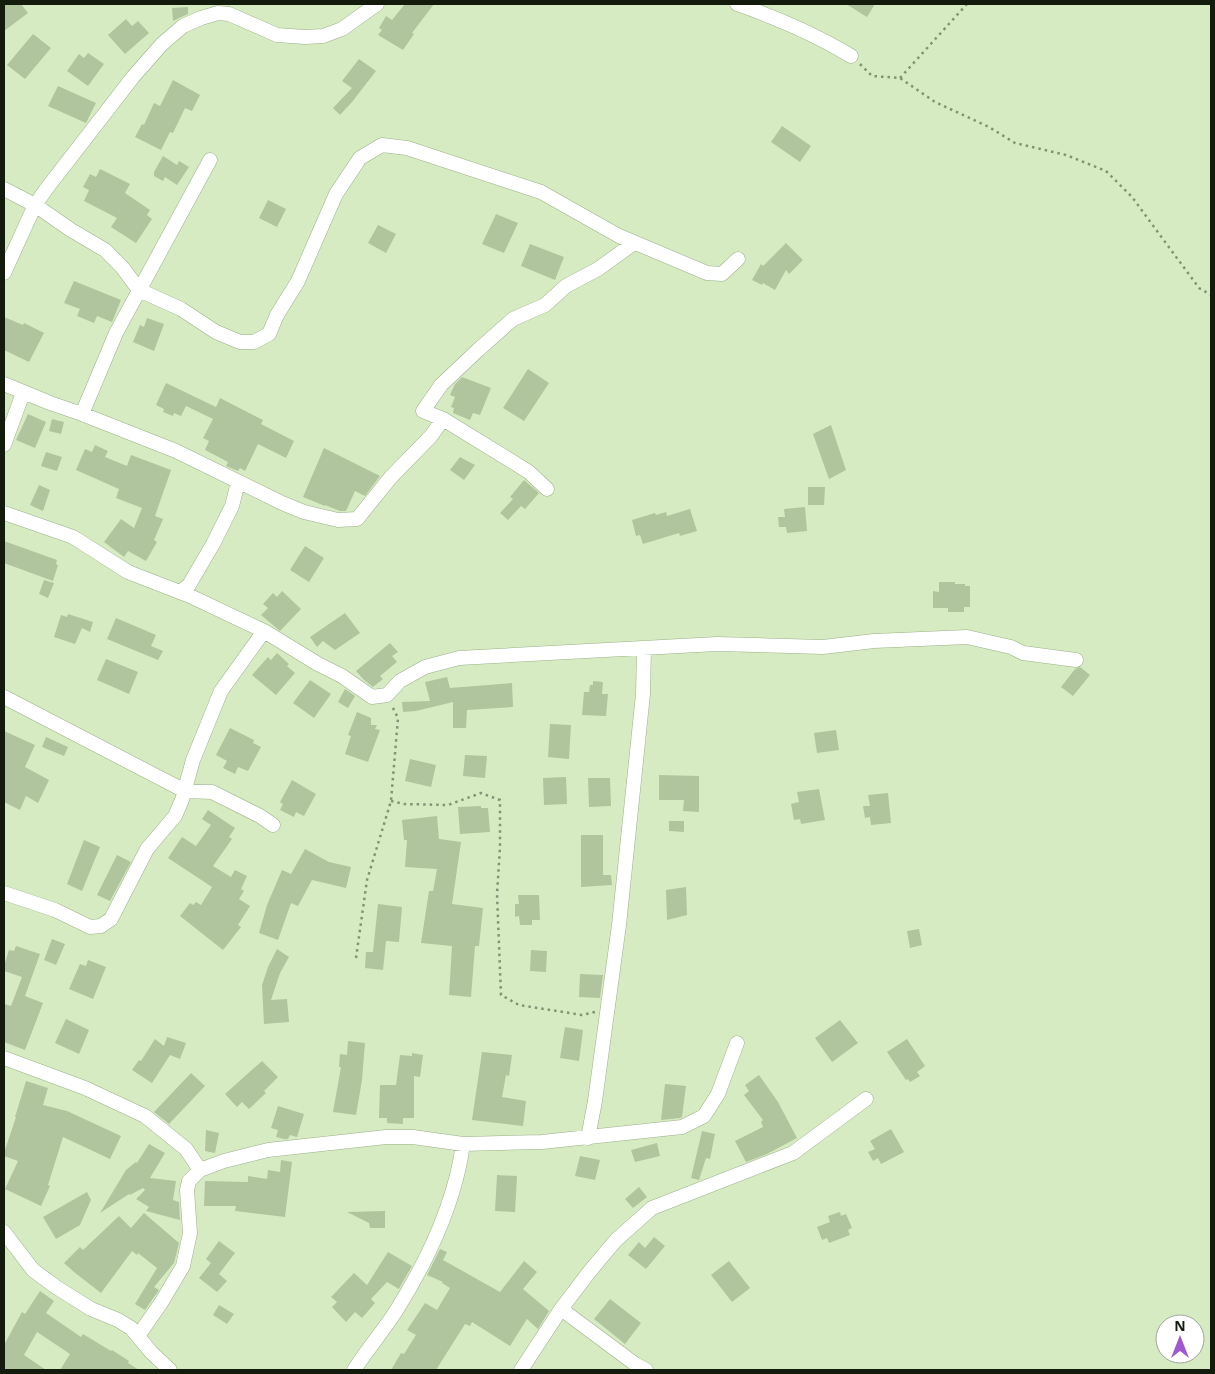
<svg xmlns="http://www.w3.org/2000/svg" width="1215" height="1374" viewBox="0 0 1215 1374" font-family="'Noto Sans',sans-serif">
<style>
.building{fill:#b0c59d}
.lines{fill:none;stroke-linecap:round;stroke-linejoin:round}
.minor-casing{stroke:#9bb088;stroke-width:15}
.path{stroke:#839274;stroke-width:2.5;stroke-dasharray:2.5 4;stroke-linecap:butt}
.minor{stroke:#fff;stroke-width:14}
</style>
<rect width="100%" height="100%" fill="#d6ebc2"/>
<path class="building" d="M4 4H21L28 13 4 31Z
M405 4H434L412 33 414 34 403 50 378 35 382 30 379 28 386 16 392 20Z
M846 4H875L867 17Z
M188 7V14L173 21 172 8Z
M126 19 132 26 138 21 149 33 125 54 108 35Z
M33 34 51 48 25 79 7 65Z
M88 53 104 64 88 86 67 71 79 54 84 58Z
M359 59 376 71 352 102 340 115 333 108 352 88 342 81Z
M173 80 200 95 192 111 185 108 173 133 170 132 161 150 135 137 142 124 144 125 154 103 160 106Z
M58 86 96 103 86 123 48 106Z
M782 126 811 146 800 162 771 142Z
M163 156 177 165 179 161 189 167 177 185 165 177 163 181 154 176V172Z
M100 169 130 184 125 193 150 210 147 215 152 219 136 243 111 227 117 218 84 201 89 190 83 187 90 174 96 177Z
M268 200 286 209 277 227 259 218Z
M496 214 518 223 504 253 482 244Z
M378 225 396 234 386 253 368 243Z
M786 243 803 260 789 274 786 270 775 290 763 283 762 285 752 280 761 264 763 266Z
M530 244 564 257 555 280 521 266Z
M74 281 121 300 112 322 97 316 94 323 77 316 80 309 64 303Z
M4 317 23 325 24 323 44 333 29 362 4 350Z
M147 318 164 324 154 351 133 342 140 325 144 327Z
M528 369 549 383 524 421 503 408Z
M462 377 491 388 480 415 473 413 470 420 453 413 454 408 451 407 455 397 450 395 455 384Z
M166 383 216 407 220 398 263 420 261 424 294 441 286 458 258 444 245 471 240 468 238 471 226 466 228 462 205 450 209 441 203 438 213 419 186 406 181 416 174 413 173 416 163 412 164 409 156 405Z
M28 414 46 422 35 448 16 440Z
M52 419 64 422 61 434 49 431Z
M831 425 846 470 829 479 813 434Z
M95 445 108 451 105 457 127 466 131 455 171 470 155 516 163 519 154 540 157 542 146 561 128 551 124 557 104 542 121 519 134 528 142 508 116 498 119 489 76 470 85 449 92 452Z
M324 448 380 476 365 496 355 491 346 511H340L325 505V506L303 497Z
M46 452 62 457 57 471 41 466Z
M460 457 475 465 464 480 450 470Z
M524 480 539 493 525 509 521 506 508 520 500 513 513 499 510 497Z
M39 485 50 490 43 511 30 505Z
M808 487H825L824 505H808Z
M805 507 807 531 787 533 786 527H779L778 517H785L784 509Z
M690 509 697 531 680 536 679 533 643 544 640 535 636 536 632 520 655 513 656 515 666 512 667 516Z
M4 541 57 560 56 564 58 565 53 581 4 563Z
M305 546 324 558 309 582 290 570Z
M44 580 54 583 48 598 39 594Z
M939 582H955V584H965V586H970V607H964V612H948V608H933V591L939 592Z
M282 591 301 609 280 631 261 615 268 608 263 604 273 593 277 597Z
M345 613 360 633 335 650 323 641 317 647 310 637Z
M68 614 93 622 90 632 82 628 75 644 54 637 61 615 67 617Z
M116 618 156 635 151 646 163 651 158 660 107 639Z
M390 643 398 652 392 656 397 662 380 676 383 679 373 687 364 680 356 671Z
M277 653 289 664 287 666 295 673 276 695 252 675 268 657 271 660Z
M106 659 138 672 129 694 97 680Z
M1080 667 1090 675 1073 696 1061 687 1075 669Z
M447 677 450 688 512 683 513 707 467 710 466 728H453V702L416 711 403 712 402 702 430 701 425 682Z
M310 680 331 694 314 718 293 703Z
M593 681 603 682 602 694H608L606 716 582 715 584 692H589L590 685H593Z
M345 689 355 696 348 708 338 702Z
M357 712 371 718V725H377L375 729 380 730 368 762 345 754 351 736 348 735Z
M550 724 571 725 569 759 548 757Z
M230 728 254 740 253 743 261 747 248 771 238 767 235 774 223 768 227 761 216 755Z
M836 730 839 750 817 753 814 733Z
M4 731 35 745 25 767 49 780 38 803 26 796 20 810 4 802Z
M46 737 68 747 64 756 42 747Z
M465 755 487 756 485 778 463 776Z
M410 759 436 765 431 787 405 781Z
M659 775 699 776V812L683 811 684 800H659Z
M566 777 567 804 544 805 543 778Z
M588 778H610L611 806 589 807Z
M292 780 316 794 304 816 296 812 294 817 280 810 283 804 280 802Z
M819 789 825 820 801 824 800 819 794 820 791 804 799 802 797 792Z
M888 793 891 823 871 825 870 817 865 818 863 806H870L868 795Z
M481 806V808H488L490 832 460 834 458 807Z
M208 810 235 828 229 837 232 839 213 866 231 877 235 870 247 876 241 889 244 891 239 899 250 906 238 925 241 927 223 950 180 916 190 903 193 905 196 902 201 905 212 887 168 858 182 837 196 846 211 825 202 819Z
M437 816 439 839 461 842 452 904 483 908 479 946H475L471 997 449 995 452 946 421 943 429 891H433L437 869 405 867 407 840H404L402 820Z
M669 821H684V832L669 831Z
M581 835H603V875H611L612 885 581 887Z
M84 840 100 847 82 891 67 884Z
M305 849 329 862 351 867 346 888 312 880 298 906 291 903 278 940 259 933 267 905 282 870 291 874Z
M117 855 131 862 110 901 97 895Z
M686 887 687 915 667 920 666 890Z
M518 895H539L540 920H532V925H520L519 916 515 917V904H519Z
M378 904 402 907 399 942 386 941 383 970 365 968 366 952H373Z
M919 929 922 945 910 948 907 931Z
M52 939 65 944 56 965 44 960Z
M16 946 40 954 25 996 43 1003 25 1050 4 1042V1004L11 1006 22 977 4 971V966L9 950 14 951Z
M277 949 289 957 280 973 271 1000 287 999 289 1022 264 1024 262 985 268 967Z
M531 950 547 951 546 972 530 971Z
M88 960 106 967 93 999 69 989 80 964 86 966Z
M580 974 603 975 600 998 579 997Z
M66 1019 89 1030 79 1054 55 1043Z
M840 1020 858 1043 832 1062 815 1038Z
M565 1027 583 1030 579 1061 560 1058Z
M167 1037 186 1043 180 1059 170 1055 152 1083 132 1070 139 1060 141 1061 155 1039 164 1046Z
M907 1039 925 1066 917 1072 920 1076 910 1082 908 1079 906 1080 887 1052Z
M348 1041 365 1043 362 1080 356 1115 333 1112 341 1067H339L340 1054 347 1055Z
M482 1052 512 1055 509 1076 506 1075 502 1097 526 1101 523 1126 472 1120Z
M412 1053 423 1055 420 1077 414 1076V1118H403V1124L387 1123V1118H379L380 1085H396L400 1055 412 1056Z
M262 1061 278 1077 264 1091 266 1093 249 1109 242 1102 237 1107 225 1094Z
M191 1073 205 1086 169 1124 154 1112Z
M759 1075 778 1102 797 1138 767 1154 746 1162 735 1141 763 1127 761 1122 763 1120 744 1095 749 1091 745 1085Z
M26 1081 48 1088 43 1105 67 1111 121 1136 110 1159 63 1137 48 1185 50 1186 41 1206 5 1189 18 1161 4 1156V1153L16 1117H15Z
M665 1084 686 1086 682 1117 680 1118 661 1120Z
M278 1106 304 1114 297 1137 290 1135 288 1139H284L276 1137 278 1130 271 1128Z
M891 1129 904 1152 881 1164 878 1158 873 1161 868 1152 875 1149 870 1141Z
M206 1130 219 1133 215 1153 205 1151Z
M702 1131 715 1134 710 1159 706 1158 699 1180 691 1178Z
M657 1143 660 1156 635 1162 631 1150Z
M149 1144 165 1153 150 1178 176 1181 173 1200 179 1202 180 1220 146 1211 149 1207 136 1199 145 1190 143 1188 130 1195 129 1194 100 1213 126 1170 136 1162 137 1163Z
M580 1156 600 1160 595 1180 575 1176Z
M281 1160 292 1162 285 1217 235 1211 236 1206H204L205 1181 248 1182V1176L267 1179 268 1170 280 1172Z
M497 1175 517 1176 515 1212 495 1211Z
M639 1187 647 1197 633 1208 625 1199Z
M87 1192 91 1200 80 1225 56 1239 43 1217Z
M385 1211V1228H370L369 1223 347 1212Z
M840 1212 841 1216 846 1214 852 1228 848 1230 850 1235 829 1243 827 1238 822 1240 817 1227 830 1222 828 1216Z
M144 1213 179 1243 174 1263 154 1287 159 1290 145 1310 135 1304 157 1268 138 1253 137 1255 132 1251 101 1293 74 1272 64 1263 80 1247 83 1250 119 1216 131 1228Z
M654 1237 665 1246 646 1269 628 1255 639 1242 645 1248Z
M219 1241 235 1253 219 1274 227 1281 217 1292 199 1278 211 1263 206 1259Z
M440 1249 447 1252 443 1260 500 1292 524 1261 537 1272 523 1289 549 1311 538 1329 527 1319 510 1346 472 1322 470 1326 465 1324 436 1370H391L401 1353 404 1354 416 1335 407 1330 425 1303 437 1310 450 1288 442 1283 443 1282 427 1275Z
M388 1252 412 1266 401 1285 399 1289 387 1282 371 1299 375 1303 362 1318 355 1312 346 1322 332 1307 337 1302 331 1297 354 1273 367 1285Z
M729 1261 750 1288 732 1302 711 1275Z
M40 1291 54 1301 46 1313 81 1337 83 1334 111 1351 112 1350 129 1361 128 1363 139 1370H60L70 1354 37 1332 24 1355 46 1370H4V1345L22 1312 25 1314Z
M610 1299 641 1323 625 1344 594 1319Z
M219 1305 234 1314 227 1324 213 1315Z"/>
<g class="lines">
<defs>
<path id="minor" d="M737 4C777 18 815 34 851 56
M210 160 116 333 82 414 176 451 282 503 304 512 338 520 357 519 391 477 431 436 443 419 529 472 547 489
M4 189 35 205 71 230 105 250 122 267 139 290 181 309 216 332 240 342H254L269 334 277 315 298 281 336 194 360 158 382 145 407 148 541 192 619 236 707 273 722 274 738 259
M4 273 35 205 47 188 133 77 162 44 183 26 201 18 218 13 229 14 277 35 305 37 323 36 342 29 377 4
M4 384 50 403 82 414
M443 419 423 411 441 385 478 350 513 319 545 305 566 286 598 269 634 243
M4 445 23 393
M4 513 73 537 128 572 190 596 264 631 318 664 342 676 372 697 387 695 400 681 425 667 459 658 717 644 823 647 874 641 967 637 1011 647 1023 653 1076 660
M180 592 189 585 213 544 232 506 238 482
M4 697 185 791 212 792 260 816 273 825
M4 893 55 910 90 927 101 926 111 919 147 849 175 816 182 800 193 760 221 691 264 631
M4 1058 85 1088 145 1116 186 1149 200 1170
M588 1138 595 1101 619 925 643 694 644 648
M4 1232 33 1270 56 1287 91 1309 118 1320 131 1328 151 1352 170 1370
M561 1309 635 1364 646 1370
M138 1336 161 1303 183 1266 190 1233 187 1190 189 1181 200 1170 224 1161 268 1150 386 1137H413L463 1144 542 1142 682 1127 704 1116 718 1094 737 1043
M354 1370C367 1350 383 1331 396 1311 428 1260 455 1203 463 1144
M521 1370 561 1309 590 1271 616 1240 652 1208 793 1153 866 1099"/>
</defs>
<use href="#minor" class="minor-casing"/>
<path class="path" d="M860 64 872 76 900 78 935 102 989 127 1015 143 1066 155 1106 171 1132 197 1199 288 1211 295
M900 78 967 4
M391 801 404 804 448 805 481 793 500 800V847L497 894 501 995 519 1005 582 1015 595 1012
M356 958 367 880 391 801 398 718 392 706"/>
<use href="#minor" class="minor"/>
</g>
<rect width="1215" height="1374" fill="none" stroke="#131b0c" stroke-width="10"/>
<g transform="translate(1180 1339)"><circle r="24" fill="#ffffff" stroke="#a1a49e"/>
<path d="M0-4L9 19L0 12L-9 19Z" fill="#9f59cd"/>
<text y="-8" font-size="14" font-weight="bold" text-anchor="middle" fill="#131b0c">N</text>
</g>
</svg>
